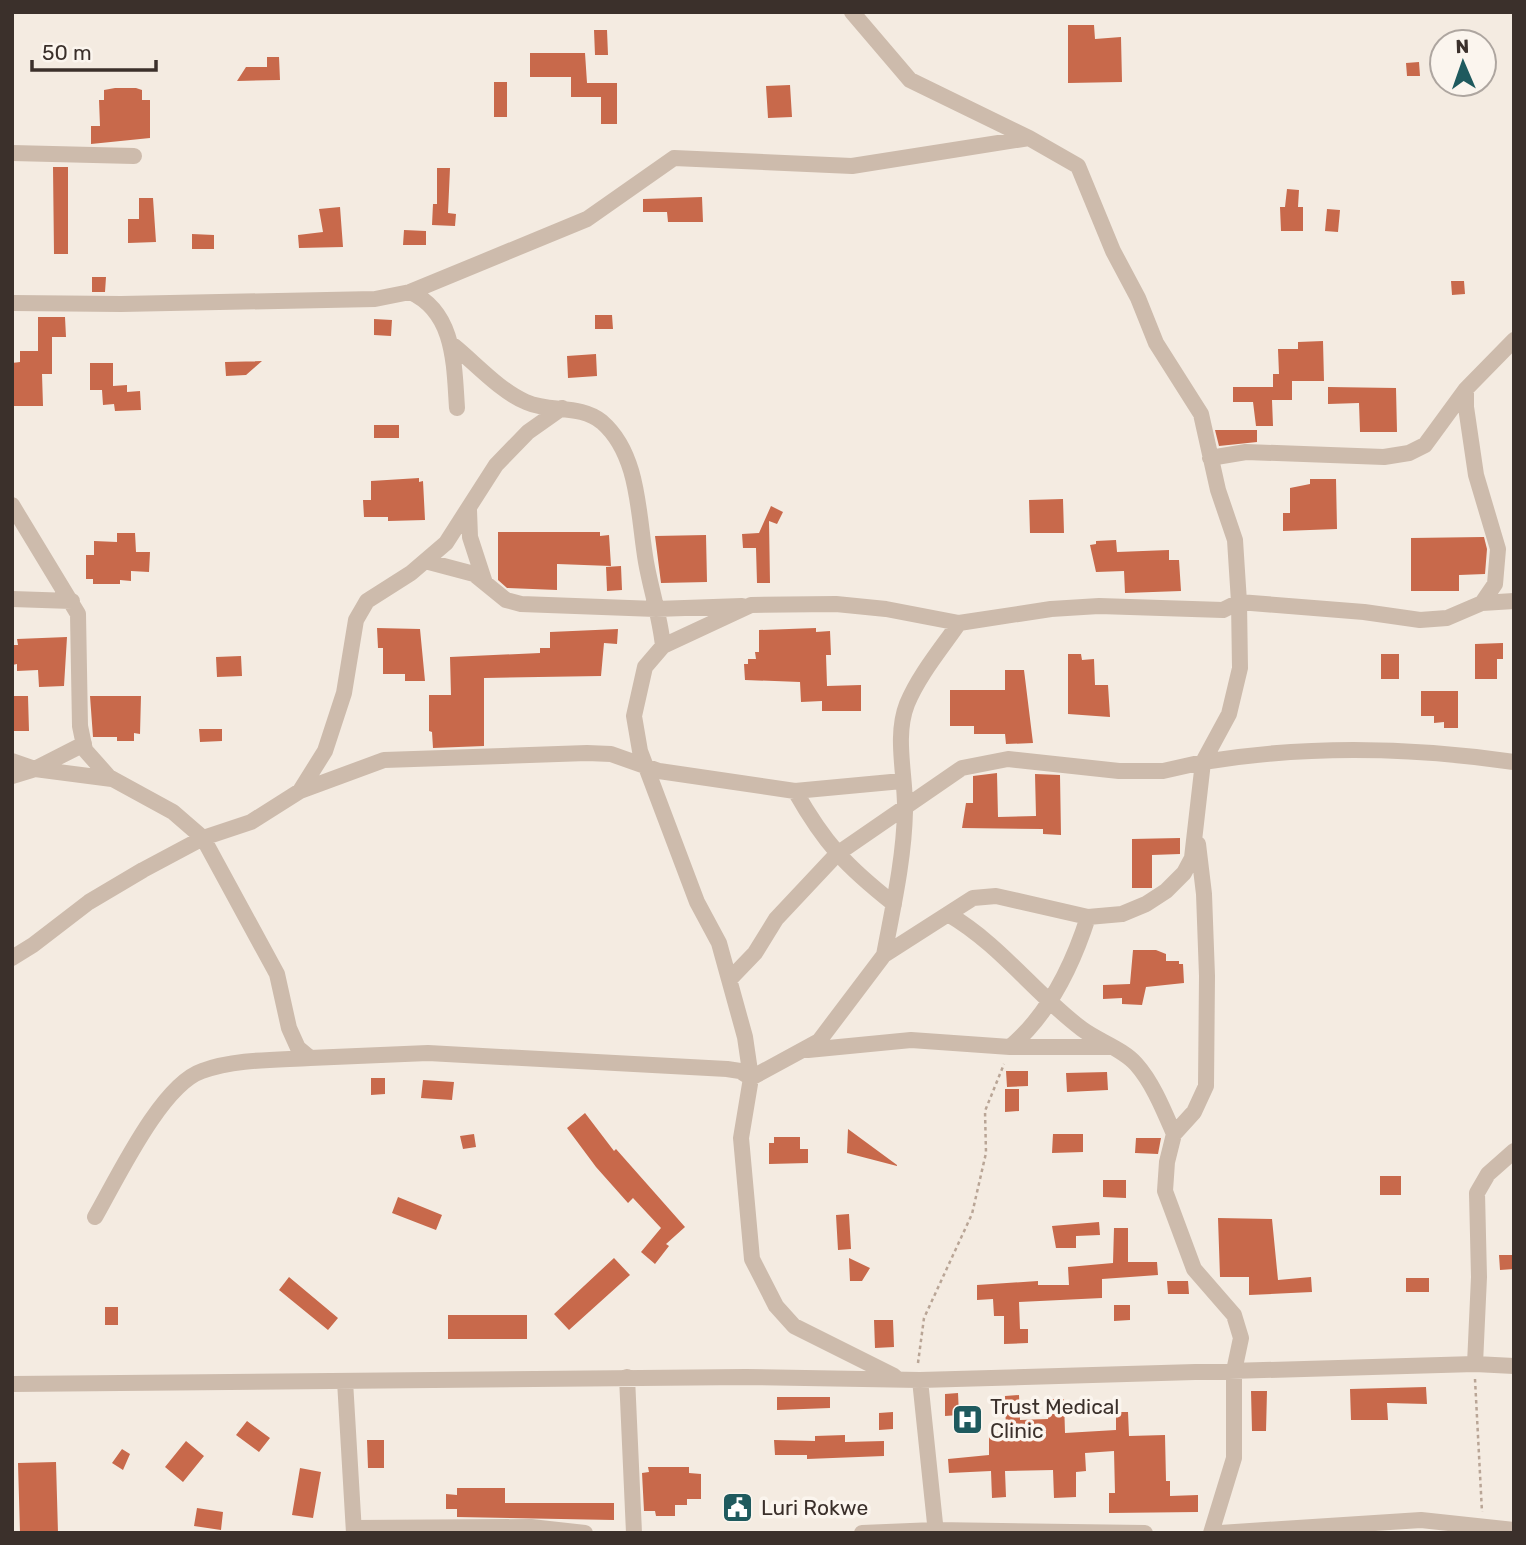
<svg xmlns="http://www.w3.org/2000/svg" width="1526" height="1545" viewBox="0 0 1526 1545" font-family="Rubik,sans-serif">
<style>
.building{fill:#c8694b}
.lines{fill:none;stroke-linecap:round;stroke-linejoin:round}
.path{stroke:#b9a596;stroke-width:2.5;stroke-dasharray:3.5 3.5;stroke-linecap:butt}
.minor{stroke:#cdbbac;stroke-width:16}
.labels{text-anchor:middle;stroke-width:7;stroke-linejoin:round;paint-order:stroke}
.poi-label{font-size:21px;fill:#3b302b;stroke:#fbf5ee;text-anchor:start}
</style>
<rect width="100%" height="100%" fill="#f4ebe1"/>
<path class="building" d="M1068 25H1094L1095 39 1121 37 1122 82 1068 83Z
M594 30H607L608 55H595Z
M530 53H585L587 83H617V124H601V97H571V77H530Z
M267 57H279L280 80 237 81 246 67H267Z
M1419 62 1420 76H1407L1406 63Z
M494 82H507V117H494Z
M790 85 792 117 768 118 766 86Z
M115 88H136L142 90V100H150V138L91 144V126H100L99 100H104V90Z
M53 167H68V254H54Z
M437 168H450L448 213 456 214 455 226 432 225 433 204H437Z
M1287 189 1299 190 1298 207H1303V231H1281L1280 207H1285Z
M702 197 703 222H668L667 212H643V199Z
M139 198H153L156 242 128 243V219H139Z
M340 207 343 247 299 248 298 235 323 232 319 209Z
M1327 209 1340 210 1338 232 1325 231Z
M404 230 426 231V245H403Z
M192 234 214 235V249H192Z
M92 277H106L105 292H92Z
M1451 281H1464L1465 294 1452 295Z
M595 315H612L613 329H595Z
M38 317H65L66 337H52V374H42L43 406H12V363L20 362V351H38Z
M374 319 392 320 391 336 374 335Z
M1323 341 1324 381H1292V400H1272L1273 426H1256L1253 402H1233V387H1273V374H1279L1278 349H1298V342Z
M596 354 597 376 568 378 567 356Z
M262 361 246 375 226 376 225 362Z
M90 363H113V386L127 385V392L140 391 141 410 115 411 114 404 103 405 102 390H90Z
M1328 387 1396 388 1397 432H1360L1359 403 1328 404Z
M374 425H399V438H374Z
M1215 430H1257V442L1219 446Z
M419 478V482L423 481 425 520 388 521V517H364L363 500H371V481Z
M1310 479H1336L1337 529 1283 531V513H1290V488L1310 484Z
M1063 499 1064 533H1030L1029 500Z
M771 506 783 512 777 524 769 521 770 583H757L756 548H743L742 534 759 533Z
M498 532H600V536L609 535 611 566 557 564V590L507 588 498 580Z
M117 533H135L136 552H150L149 572 131 571V581L120 580V584H93V579H86V555H94V541L117 542Z
M706 535 707 582 661 583 655 536Z
M1484 537 1487 549 1485 574 1459 575V591H1411V538Z
M1116 540 1117 552 1169 550V560H1179L1181 591 1125 593 1124 571 1096 572 1090 545 1096 544V541Z
M621 566 622 590 607 591 606 567Z
M377 628 420 629 425 681H405V674H383V648H378Z
M816 628V632L830 631 831 655H826L827 686 861 685V711H822V701L801 702 800 682 745 680 744 664H748V659H756L755 652H759V630Z
M618 629 617 644 604 643 601 676 484 678V746L433 748 432 732 429 731V695H451L450 657 540 653V648H550V632Z
M67 637 64 686 39 687 38 670 17 671V664L12 665V645H18L17 639Z
M1503 643V659H1497V679H1475V644Z
M1068 654H1081L1082 660 1094 659 1095 685H1108L1110 717 1068 714Z
M1381 654H1399V679H1381Z
M241 656 242 676 217 677 216 657Z
M1005 670H1024L1033 743 1006 744 1005 734H974V726H950V690H1005Z
M1421 691H1458V728H1444V722L1434 723V716H1421Z
M12 696H28L29 731H12Z
M90 696H141L140 734 134 733V741H117V737H93Z
M199 729H222V741L200 742Z
M997 773 998 817 1036 816 1035 774 1060 775 1061 835 1043 834V829L962 828 966 803H973V776Z
M1180 838V854L1152 855V888H1132V839Z
M1133 950H1156L1166 954V961H1179V964H1183L1184 983 1146 987 1142 1005 1122 1004V998L1103 999V985L1130 984Z
M1006 1071H1028V1086L1007 1087Z
M1107 1072 1108 1090 1067 1092 1066 1073Z
M371 1078H385V1094L371 1095Z
M423 1080 454 1082 452 1100 421 1098Z
M1005 1089H1019V1111L1005 1112Z
M585 1113 614 1151 616 1149 685 1227 666 1244 669 1246 655 1264 641 1252 661 1228 633 1198 628 1203 596 1167 567 1128Z
M848 1129 897 1165V1166L847 1153Z
M474 1134 476 1147 463 1149 460 1136Z
M1053 1134H1083V1152L1052 1153Z
M774 1137H800V1149H808V1163L769 1164V1143H774Z
M1136 1138H1161L1158 1154 1135 1153Z
M1380 1176H1401V1195H1380Z
M1103 1180H1126V1198L1103 1197Z
M398 1197 442 1215 436 1230 392 1213Z
M849 1214 851 1249 838 1250 836 1215Z
M1218 1218 1272 1219 1278 1280 1311 1277 1312 1292 1249 1295V1277H1220Z
M1099 1222 1100 1235 1076 1236V1248H1056L1052 1226Z
M1114 1228H1128V1262H1157L1158 1275 1102 1279V1298L1019 1302 1020 1329H1028V1343L1004 1344V1316H994L993 1299 977 1300V1285L1038 1281V1285H1069L1068 1267 1113 1263Z
M1499 1255H1514V1269L1500 1270Z
M614 1258 630 1275 569 1330 554 1314Z
M849 1258 870 1268 862 1281H850Z
M289 1277 338 1318 328 1330 279 1290Z
M1406 1278H1429V1292H1406Z
M1167 1281H1188L1189 1294H1168Z
M1114 1305H1130V1320L1114 1321Z
M105 1307H118V1325H105Z
M448 1315H527V1339H448Z
M874 1320H893L894 1347 875 1348Z
M1426 1387 1427 1404 1387 1403 1388 1420H1351L1350 1389Z
M1251 1391H1267L1266 1431H1252Z
M958 1393 959 1415 945 1416V1394Z
M1019 1395 1020 1420 1048 1419 1050 1399H1064L1065 1433 1116 1430V1412H1128L1129 1436 1165 1435 1166 1481H1170V1496L1198 1495V1512L1109 1513V1493H1115L1114 1451 1085 1453 1086 1471 1076 1472V1497L1054 1498 1053 1470 1005 1471 1006 1497 992 1498 991 1471 949 1473 948 1459 989 1455V1433L1006 1432 1005 1396Z
M777 1397H830V1408L777 1410Z
M893 1412V1429L879 1430V1413Z
M247 1421 270 1438 259 1452 236 1435Z
M845 1435V1442L884 1441V1456L807 1459V1455H775L774 1440 815 1441V1436Z
M367 1440H384V1468H368Z
M186 1441 204 1456 183 1482 165 1467Z
M122 1449 130 1454 123 1470 112 1463Z
M56 1462 58 1533H20L18 1463Z
M648 1467H689V1473L701 1474V1499H687V1505H675V1516H656L655 1511H644L642 1473 649 1472Z
M300 1468 321 1472 313 1518 292 1515Z
M457 1488H505V1503H614V1520L457 1517V1509H446V1494L457 1495Z
M197 1508 223 1512 221 1530 194 1526Z"/>
<g class="lines">
<path class="path" d="M918 1363 924 1318 972 1214 986 1153 985 1111 1004 1064
M1475 1379 1482 1512"/>
<path class="minor" d="M12 153 134 156
M410 292C455 312 454 364 457 408
M12 303 121 304 375 299 410 292 587 219 674 158 852 166 1029 138
M454 346C476 364 500 391 526 402 550 413 580 404 602 422 640 455 638 517 646 562 651 590 660 617 663 646
M1210 458 1246 452 1384 457 1409 453 1425 445 1466 389
M12 505 78 614 80 726 85 750 109 777 173 812 203 838 277 974 289 1028 298 1048 310 1058 428 1053 727 1069 740 1071 751 1078
M469 510 470 537 485 583
M425 561 474 574 506 600 521 604 656 609 742 606
M12 599 72 601
M1482 603 1514 601
M12 761 35 769 112 779
M12 776 35 769 84 744
M300 791 384 760 587 753 611 754 659 771 795 791 902 781
M795 791C825 844 846 866 894 904
M1198 844 1204 894 1207 976 1206 1086 1194 1112 1174 1134 1167 1162 1165 1191 1194 1269 1234 1315 1241 1338 1234 1371V1458L1211 1533
M948 914C1001 945 1034 993 1082 1029 1098 1041 1123 1049 1136 1064 1153 1083 1164 1111 1174 1134
M884 955C893 907 904 859 905 811 906 777 894 737 907 704 919 675 941 649 959 623L1051 609 1099 606 1223 610 1239 602 1364 612 1420 620 1447 618 1482 603 1495 584 1498 549 1476 475 1466 407V389L1514 340
M12 958 33 945 89 902 143 870 203 838 251 822 300 791 325 751 344 693 356 620 367 601 411 573 446 543 496 465 528 432 562 408
M730 979 755 953 776 919 837 854 962 768 1008 759 1119 771H1163L1203 762 1229 714 1240 668 1239 602 1235 540 1218 490 1201 414 1156 343 1138 298 1113 251 1078 166 1029 138 910 80 852 12
M1010 1047H1109
M808 1050 911 1040 1010 1047C1048 1015 1073 964 1088 917
M751 1078 745 1037 719 943 697 902 640 751 634 716 645 667 663 646 751 605 836 604 886 609 959 623
M95 1217C117 1179 161 1085 202 1071 235 1059 275 1060 310 1058
M1475 1364 1479 1277 1477 1193 1488 1174 1514 1151
M894 1376 794 1326 776 1306 752 1259 741 1138 751 1078 819 1041 884 955 973 898 996 896 1088 917 1122 914 1146 904 1166 891 1184 873 1192 858 1203 762C1307 745 1410 747 1514 762
M627 1377 634 1533
M920 1380 936 1533
M345 1381 354 1533
M12 1384 746 1377 920 1380 1475 1364 1514 1366
M354 1528 531 1527 585 1533
M862 1533 935 1530 1145 1533
M1220 1533 1421 1520 1514 1530"/>
</g>
<defs>
<symbol id="hospital-square" viewBox="-11 -11 22 22"><rect x="-9" y="-9" width="18" height="18" rx="4" fill="#1f5a5e" stroke="#fbf5ee"/><path d="M-5-5h3v3.5h4V-5h3V5h-3V1.5h-4V5h-3Z" fill="#fff"/></symbol>
<symbol id="civic-square" viewBox="-11 -11 22 22"><rect x="-9" y="-9" width="18" height="18" rx="4" fill="#1f5a5e" stroke="#fbf5ee"/><path d="M-.6-6.5H3V-4.5H.6V-3L4-1V1h2V6H-6V1h2V-1L-.6-3ZM-1.2 2.5V6h2.4V2.5Z" fill="#fff"/></symbol>
</defs>
<g fill-rule="evenodd">
<use href="#hospital-square" x="950" y="1402" width="35" height="35"/>
<use href="#civic-square" x="720" y="1490" width="35" height="35"/>
</g>
<g class="labels">
<g class="poi-label">
<text x="990" y="1414">Trust Medical<tspan x="990" dy="24">Clinic</tspan></text>
<text x="761" y="1515">Luri Rokwe</text>
</g>
</g>
<rect width="1526" height="1545" fill="none" stroke="#3b302b" stroke-width="28"/>
<g transform="translate(1463 63) rotate(358)"><circle r="33" fill="#fbf5ee" stroke="#aea6a0" stroke-width="2"/>
<path d="M0-5L12 26L0 18L-12 26Z" fill="#1f5a5e"/>
<text y="-10" font-size="19" font-weight="bold" text-anchor="middle" fill="#3b302b">N</text>
</g>
<path d="M32 60v10h124v-10" fill="none" stroke="#3b302b" stroke-width="3.5"/>
<text x="42" y="60" font-size="21" fill="#3b302b" stroke="#fbf5ee" stroke-width="5" paint-order="stroke">50 m</text>
</svg>
